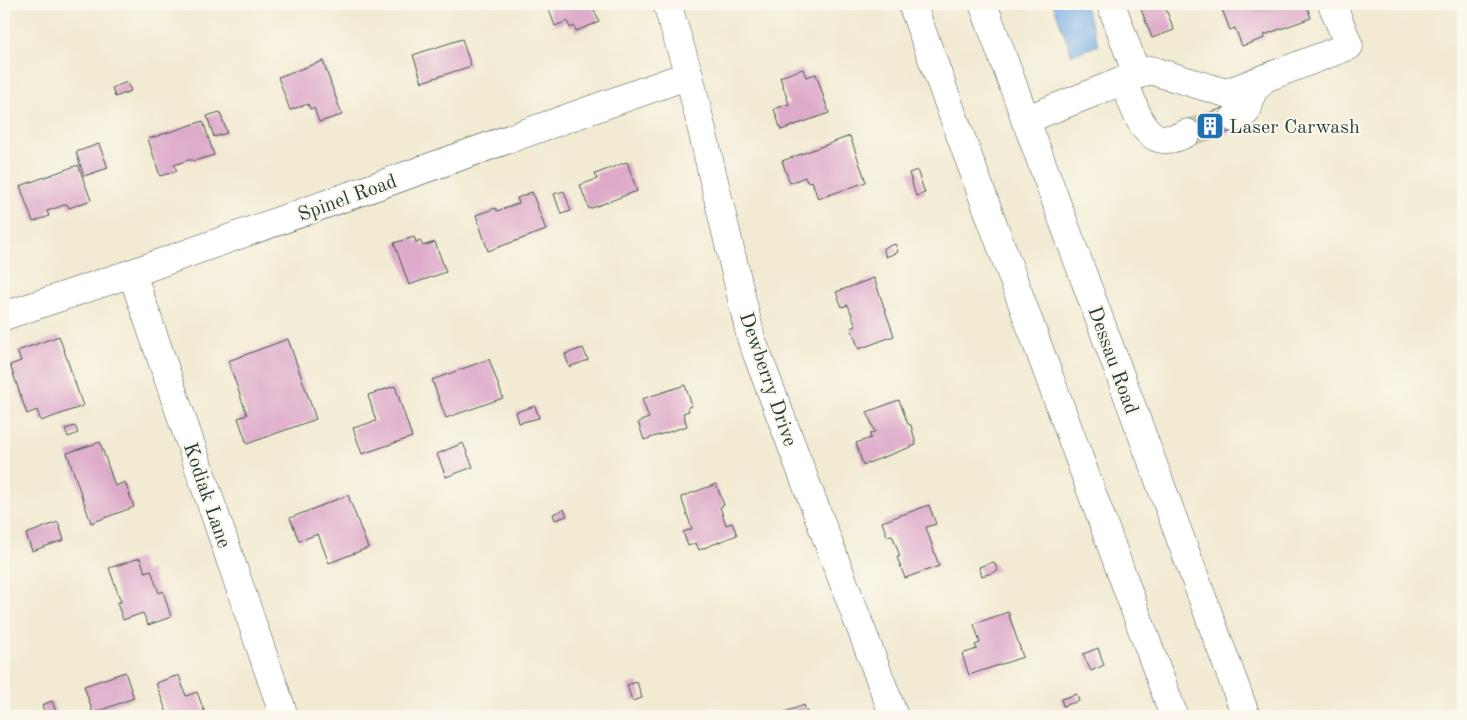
<svg xmlns="http://www.w3.org/2000/svg" width="1467" height="720" viewBox="0 0 1467 720" font-family="'Old Standard TT',serif">
<style>
.water{fill:#78afe7;stroke:#4c768e}
.building{fill:#deaaca}
.lines{fill:none;stroke-linecap:round;stroke-linejoin:round}
.minor-tunnel{stroke:#c8c7b2;stroke-width:28;stroke-dasharray:28 14;stroke-linecap:butt}
.minor-casing{stroke:#3f574c;stroke-width:29}
.major-casing{stroke:#3f574c;stroke-width:29}
.minor{stroke:#fff;stroke-width:28}
.major{stroke:#fff;stroke-width:28}
.labels{text-anchor:middle;stroke-width:4.5;stroke-linejoin:round;paint-order:stroke}
.poi-label{font-size:20px;fill:#1f3d34;stroke:#fbf7ec;text-anchor:start}
.street-label{font-size:20px;fill:#1f3d34;stroke:#fbf7ec}
</style>
<rect width="100%" height="100%" fill="#fbf7ec"/>
<filter id="ink" filterUnits="userSpaceOnUse"><feTurbulence type="fractalNoise" baseFrequency=".02" numOctaves="2"/><feDisplacementMap in="SourceGraphic" scale="10" xChannelSelector="R" yChannelSelector="G"/><feConvolveMatrix kernelMatrix="1 2 1 2 8 2 1 2 1" color-interpolation-filters="sRGB"/></filter>
<filter id="wash" filterUnits="userSpaceOnUse"><feTurbulence type="fractalNoise" baseFrequency=".0096" numOctaves="4" result="noise"/><feDisplacementMap in="SourceGraphic" scale="20" xChannelSelector="R" yChannelSelector="G"/><feGaussianBlur stdDeviation="1.12" result="paint"/><feColorMatrix in="noise" values="0 0 0 0 0 0 0 0 0 0 0 0 0 0 0 0 0 1.4 0 .05"/><feComposite in="paint" operator="in"/></filter>
<g filter="url(#wash)">
<rect width="100%" height="100%" fill="#f2ead2"/>
<path class="water" d="M1053 4H1084L1099 45 1072 55Z"/>
<g id="blocks">
<path class="building" d="M547 4H592L599 22 576 31 574 26 570 28 567 21 555 26Z
M1139 4H1164L1174 30 1152 38Z
M1220 4H1306L1311 18 1264 35 1265 38 1242 46 1235 28 1230 30Z
M462 39 471 66 422 82 413 55Z
M323 61 342 115 319 122 314 108 310 109 308 104 290 110 278 77Z
M803 69 806 77 816 74 829 113 781 130 774 109 789 104 780 77Z
M127 82 131 91 115 97 112 88Z
M1229 106 1238 129 1192 145 1183 122Z
M220 112 227 133 214 137 207 116Z
M203 121 214 155 194 161 193 160H188L174 165 177 171 160 176 148 139Z
M850 136 866 182 818 199 812 181 807 182 805 177 790 183 782 161Z
M99 144 108 168 84 176 76 152Z
M627 162 637 191 589 209 580 185 597 179 595 174Z
M78 165 91 200 69 208 67 204 47 211 49 216 33 222 20 186Z
M917 170 925 193 916 196 909 173Z
M564 191 571 211 561 214 554 194Z
M532 192 546 230 488 251 476 215 496 208 497 211 519 203 517 198Z
M414 237 416 242 420 240 423 246 435 242 446 272 409 285 394 243Z
M895 244 898 252 886 257 883 248Z
M874 278 894 336 859 349 851 328 856 326 848 305 842 307 836 292Z
M59 336 83 406 41 421 37 410 27 414 10 365 21 361 17 351Z
M288 339 316 419 247 444 238 418 247 415 228 361Z
M583 348 588 360 569 367 565 354Z
M489 359 503 398 446 418 432 380Z
M685 385 692 406 688 407 689 411 683 413 687 426 644 440 638 422 649 418 642 399Z
M395 386 412 437 362 454 353 428 376 421 368 395Z
M899 400 908 424 911 425 916 445 863 465 856 443 871 438 870 434 875 432 867 412Z
M535 406 539 418 519 423 516 412Z
M75 426 78 433 68 437 65 429Z
M100 442 115 486 125 482 134 507 91 523 67 453Z
M463 443 473 467 446 477 437 454Z
M716 484 724 505 720 507 726 525 732 523 737 535 699 550 696 543 688 546 683 532 692 529 681 497Z
M348 495 368 548 329 563 318 534 299 541 290 518Z
M929 505 936 524 926 527 939 566 905 578 897 557 900 556 892 535 887 536 882 522Z
M564 509 567 516 555 520 553 514Z
M58 522 64 540 32 551 26 534Z
M140 558 145 572 151 570 159 593 163 591 171 617 148 625 143 613 123 620 117 603 121 602 109 568Z
M994 562 998 571 982 576 979 567Z
M1008 612 1023 657 969 675 962 654 977 649 975 645 980 643 974 624Z
M1098 648 1104 665 1091 671 1083 654Z
M125 672 134 698 93 713 84 686Z
M179 675 186 696 197 692 206 716H168L156 683Z
M637 682 642 698 632 701 627 685Z
M1077 694 1079 701 1063 706 1061 699Z
M52 701 57 715 46 716 42 705Z
M804 705 808 716H774Z"/>
</g>
</g>
<g filter="url(#ink)">
<use href="#blocks" fill-opacity="0" stroke="#3f574c" stroke-width="1"/>
<g class="lines">
<path class="minor-tunnel" d="M1187 133 1234 118"/>
<defs>
<path id="minor" d="M667 4 689 75 751 338 894 716
M1111 4 1137 75
M1124 80C1132 100 1141 142 1168 139 1175 139 1181 136 1187 133
M1234 118 1245 113 1248 108 1252 92 1265 78
M1025 120 1150 70 1226 93 1349 46 1332 4
M132 273 284 716
M4 316 132 273 689 75"/>
<path id="major" d="M912 4 1174 716
M983 4 1246 716"/>
</defs>
<use href="#minor" class="minor-casing"/>
<use href="#major" class="major-casing"/>
<use href="#minor" class="minor"/>
<use href="#major" class="major"/>
</g>
</g>
<defs>
<symbol id="building-square" viewBox="-11 -11 22 22"><rect x="-9" y="-9" width="18" height="18" rx="4" fill="#1f6fb2" stroke="#fbf7ec"/><path d="M-4-6H4V6H1V3H-1V6H-4ZM-2.5-4.3h1.7v1.8h-1.7ZM.8-4.3h1.7v1.8H.8ZM-2.5-1h1.7V.8h-1.7ZM.8-1h1.7V.8H.8Z" fill="#fff"/></symbol>
</defs>
<g fill-rule="evenodd">
<use href="#building-square" x="1194" y="110" width="32" height="32"/>
</g>
<g class="labels">
<g class="poi-label">
<text x="1229" y="133">Laser Carwash</text>
</g>
<g class="street-label">
<text transform="translate(347 197) rotate(-20)" y="7">Spinel Road</text>
<text transform="translate(1114 360) rotate(70)" y="7">Dessau Road</text>
<text transform="translate(769 379) rotate(71)" y="7">Dewberry Drive</text>
<text transform="translate(208 495) rotate(71)" y="7">Kodiak Lane</text>
</g>
</g>
<rect width="1467" height="720" fill="none" stroke="#fbf7ec" stroke-width="20"/>
</svg>
